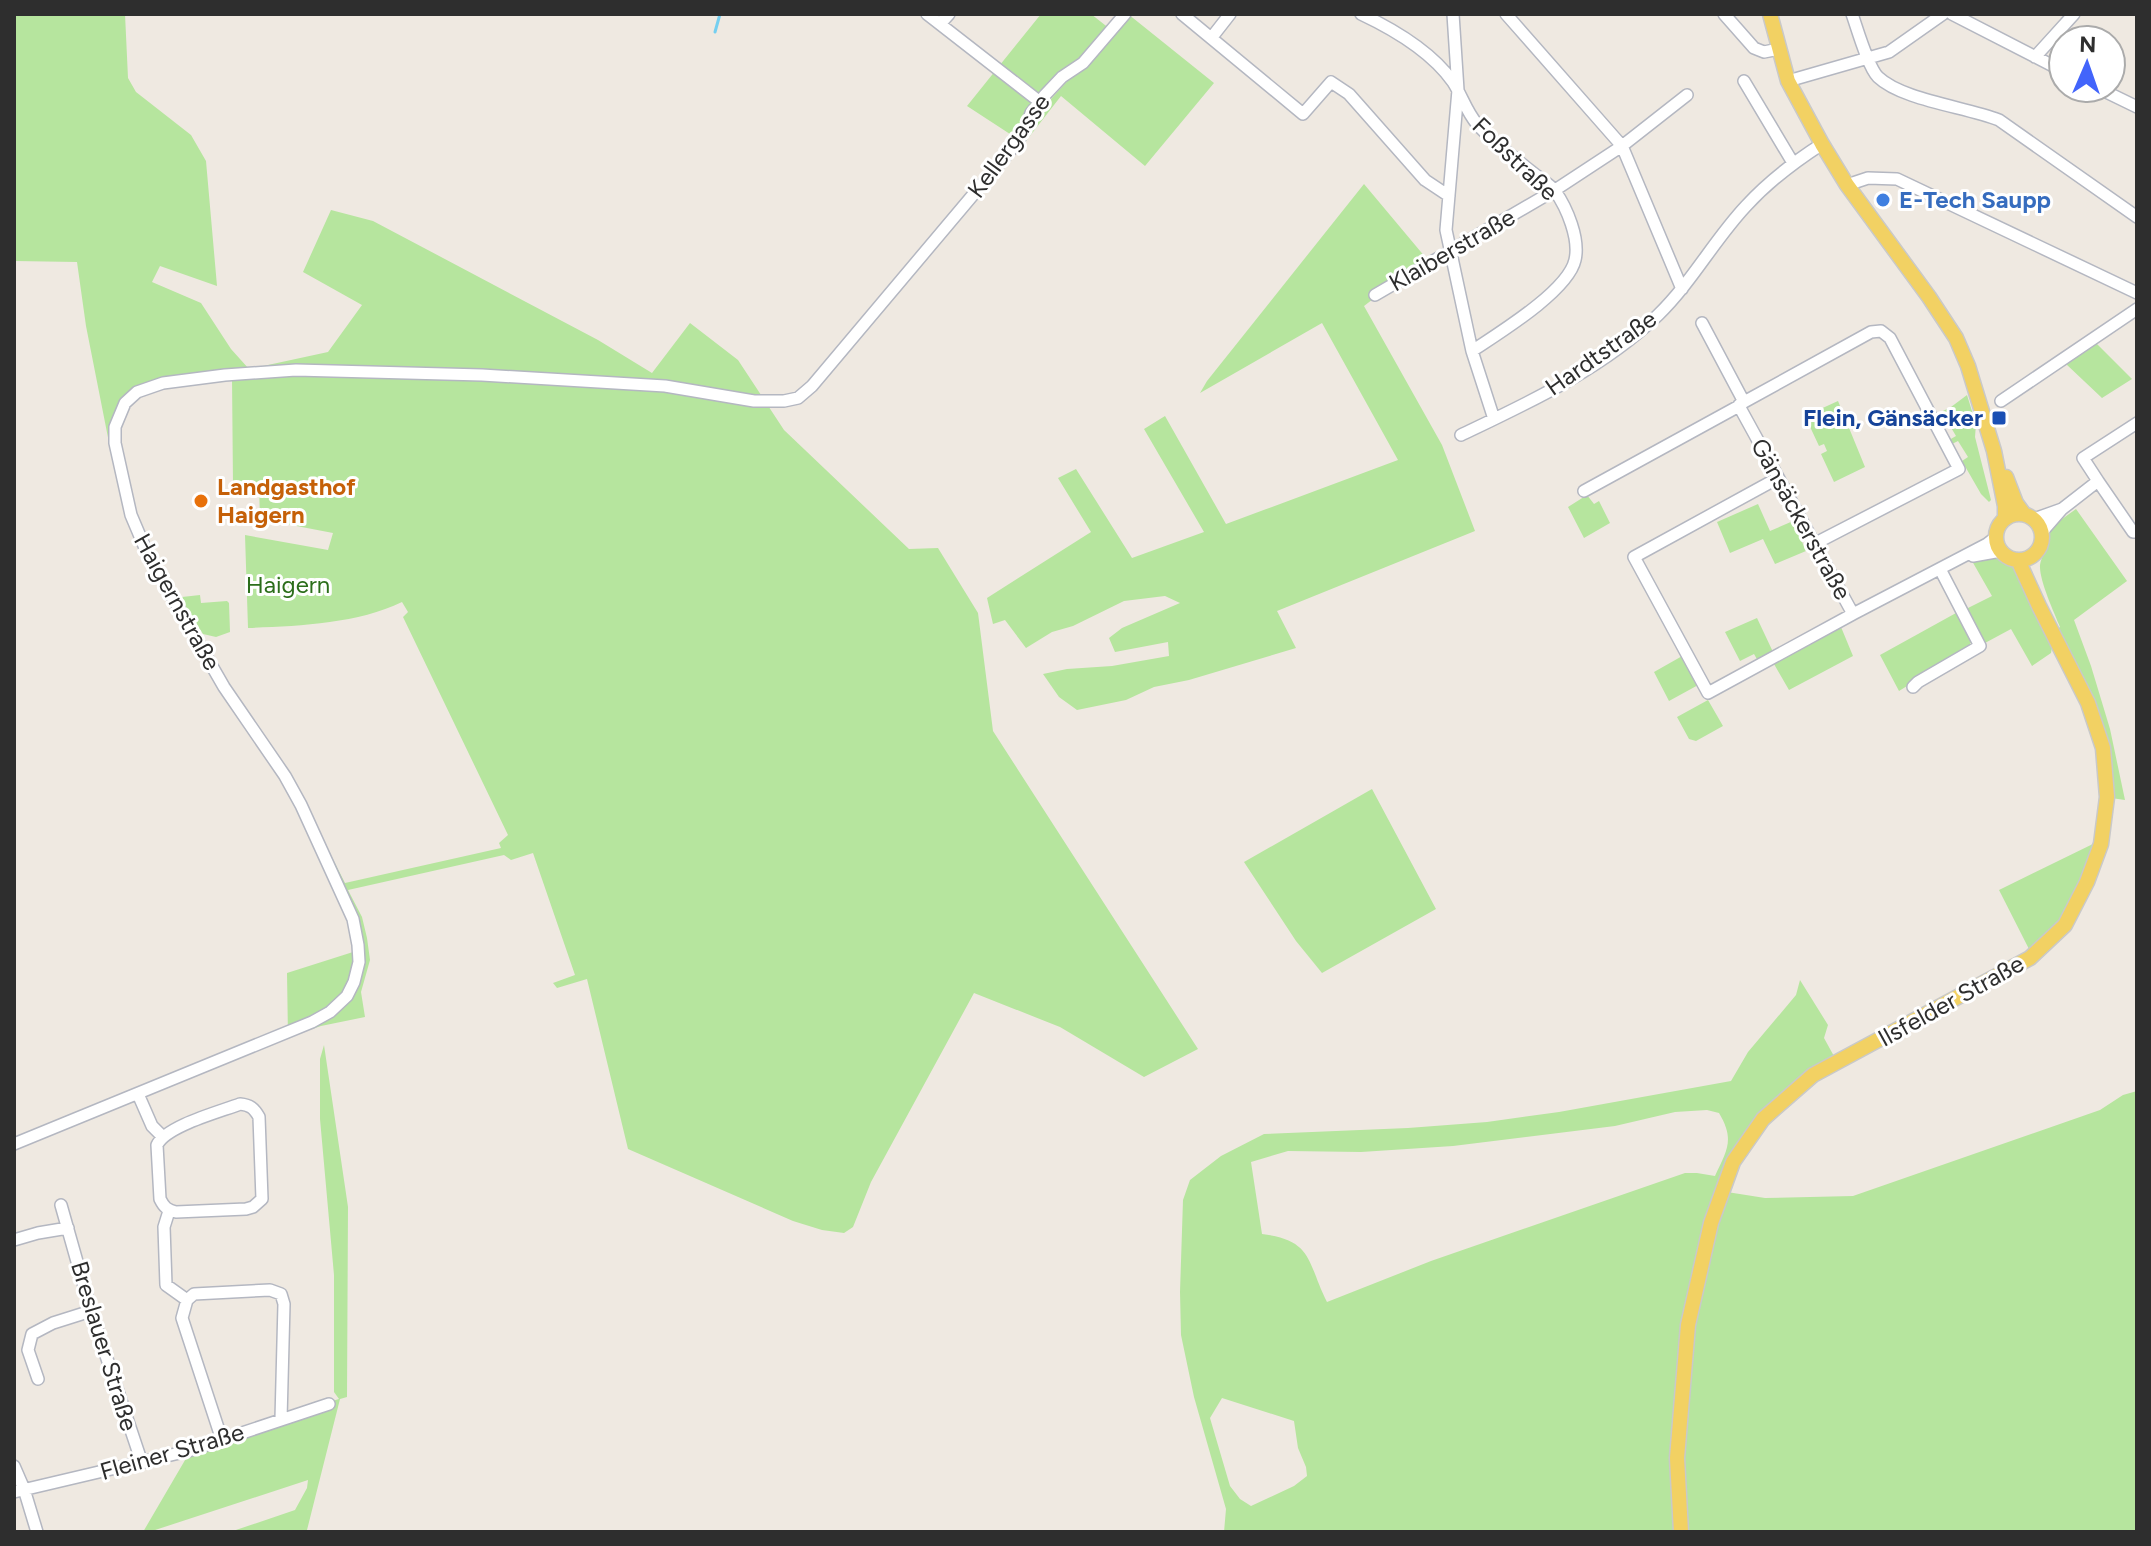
<svg xmlns="http://www.w3.org/2000/svg" width="2151" height="1546" viewBox="0 0 2151 1546" font-family="Figtree,sans-serif">
<style>
.green{fill:#b6e59e;fill-rule:evenodd}
.lines{fill:none;stroke-linecap:round;stroke-linejoin:round}
.stream{stroke:#75cff0;stroke-width:3}
.minor-casing{stroke:#b4b7c1;stroke-width:14}
.major-casing{stroke:#c9c9c9;stroke-width:17}
.minor{stroke:#fff;stroke-width:11}
.major{stroke:#f2d163;stroke-width:14}
.shop-dot{fill:#3f7fe0;stroke:#fff;stroke-width:3}
.transit-dot{fill:#1a4fb4;stroke:#fff;stroke-width:3}
.food-dot{fill:#e8710a;stroke:#fff;stroke-width:3}
.labels{text-anchor:middle;stroke-width:6;stroke-linejoin:round;paint-order:stroke}
.street-label{font-size:24px;fill:#2e2e2e;stroke:#fff}
.shop-label{font-size:24px;font-weight:bold;fill:#366cbe;stroke:#fff;text-anchor:start}
.transit-label{font-size:24px;font-weight:bold;fill:#164399;stroke:#fff;text-anchor:end}
.food-label{font-size:24px;font-weight:bold;fill:#c56008;stroke:#fff;text-anchor:start}
.park-label{font-size:24px;fill:#2c6e1b;stroke:#fff}
</style>
<rect width="100%" height="100%" fill="#efe9e1"/>
<path class="green" d="M14 14H125L128 78 136 92 191 135 206 161 217 286 160 266 152 282 201 303 231 349 249 369 328 352 362 305 303 272 331 210 373 221 598 340 652 373 690 323 738 360 784 430 909 549 938 548 978 613 993 731 1198 1049 1144 1077 1060 1027 974 993 871 1182 853 1227 844 1233 822 1230 793 1221 628 1149 587 979 557 988 553 983 575 975 533 853 511 860 504 855 348 890 362 917 367 938 370 960 361 992 365 1017 321 1026 288 1037 287 973 353 952 351 933 310 814 345 883 501 848 499 843 508 835 403 617 408 612 402 602C357 624 297 626 248 628L245 535 328 550 333 533 260 519 259 485H233L232 378 162 380 121 401 113 415 110 433 115 473 86 326 77 262 14 261Z
M1041 14H1091L1110 29 1013 136 967 106Z
M1128 14 1214 83 1145 166 1061 96 1026 141 1032 120Z
M1364 184 1431 264 1377 296 1364 306 1442 445 1475 531 1277 611 1296 648 1189 680 1154 687 1126 700 1077 710 1059 697 1043 674 1067 669 1112 666 1169 656 1168 642 1115 652 1109 638 1122 628 1180 603 1165 596 1124 601 1073 626 1052 632 1026 648 1005 620 993 624 987 598 1091 532 1058 478 1076 469 1132 558 1204 532 1144 429 1165 416 1226 524 1398 460 1322 323 1200 393 1207 381Z
M2096 343 2132 379 2102 398 2066 364Z
M1967 395 1976 424 1975 437 1991 500 1989 502 1981 494 1962 461 1968 457 1958 441 1952 444 1949 440 1956 436 1946 419 1939 422 1935 415 1951 407Z
M1838 401 1865 467 1834 482 1821 454 1827 451 1824 444 1819 446 1805 416Z
M1587 495 1594 504 1599 501 1610 523 1584 538 1568 507Z
M1758 504 1770 531 1793 521 1806 551 1775 564 1763 539 1730 553 1717 522Z
M2076 509 2127 581 2074 620 2091 666 2110 729 2125 800 2111 798 2105 749 2056 630 2060 627C2054 612 2039 580 2040 565 2041 557 2047 549 2050 541L2047 540C2051 525 2064 518 2076 509Z
M1997 557 2016 568 2052 647 2051 653 2032 666 2011 629 1985 643 1966 609 1992 596 1972 561Z
M200 595 201 603 227 601 229 603 230 632 216 637 203 634C196 623 181 609 182 597Z
M1956 613 1971 642 1968 648 1899 691 1880 655Z
M1757 618 1773 652 1758 661 1754 654 1740 661 1725 632Z
M1841 627 1853 656 1789 690 1774 664Z
M1684 655 1700 684 1669 701 1654 672Z
M1708 700 1723 726 1696 741 1689 739 1677 717Z
M1372 789 1436 909 1322 973 1296 941 1244 862Z
M2099 841 2062 924 2031 953 1999 890Z
M1800 980 1828 1025 1824 1038 1835 1058 1765 1121 1736 1164 1727 1192 1765 1198 1853 1196 2100 1110 2123 1095 2137 1091V1532H1224L1226 1509 1194 1397 1181 1335 1180 1292 1183 1200 1190 1180 1221 1156 1264 1134 1408 1128 1487 1122 1559 1112 1731 1081 1748 1052 1796 995ZM1707 1110 1719 1113C1735 1140 1727 1150 1715 1176L1697 1173H1685L1431 1261 1327 1302C1307 1263 1314 1240 1262 1234L1251 1162 1288 1151 1361 1152 1453 1146 1615 1126 1675 1112ZM1222 1398 1294 1421 1298 1448 1306 1467 1307 1476 1294 1486 1251 1506 1240 1499 1230 1486 1210 1418Z
M324 1045 348 1207 347 1397 340 1399 307 1530 305 1532H230L295 1510 307 1488 308 1480 149 1532H143L188 1455 218 1435 339 1399 334 1392V1275L320 1119V1059Z"/>
<g class="lines">
<path class="stream" d="M715 32 720 14"/>
<defs>
<path id="minor" d="M927 14 1040 102
M1182 14 1303 114 1331 82 1349 94 1425 180 1449 196
M1361 14C1395 30 1431 51 1453 82 1462 96 1466 111 1477 124 1493 142 1513 157 1532 172 1539 178 1550 184 1555 191 1567 208 1580 239 1575 260 1568 291 1499 333 1472 351
M1453 14 1458 90 1446 230 1472 351 1494 419
M1506 14 1622 146 1682 289
M1724 14 1754 48 1764 52 1779 49
M1852 14C1857 28 1868 67 1878 77 1902 100 1966 107 1999 120L2137 217
M1952 14 2063 71
M940 24 949 14
M1212 37 1230 14
M2035 57 2074 14
M1744 81 1793 163
M1788 81 1889 52 1943 14
M2098 88 2137 107
M1847 185 1868 178 1897 179 2137 293
M1375 295 1555 190 1622 146 1687 95
M1702 323 1744 402 1739 405
M2001 401 2137 309
M1744 402 1871 332 1881 331 1890 338 1959 469 1814 544
M1461 435C1530 402 1602 369 1658 315 1692 282 1714 240 1746 206 1768 182 1794 162 1822 144
M1778 478 1634 557 1708 693 1853 614
M2098 481 2083 458 2137 423
M1584 491 1739 406 1853 614 1987 544 1996 537
M2034 519 2062 509
M2042 532 2062 509 2098 481 2133 532H2137
M1973 556 2001 551
M1913 687 1918 682 1980 646 1940 569
M138 1094 152 1126 162 1136
M240 1104C250 1105 254 1108 259 1117L262 1199 253 1207 246 1209 176 1212C167 1210 164 1207 160 1199L157 1145C166 1126 219 1112 240 1104Z
M14 1144 312 1022 330 1012 347 996 354 982 359 962 358 945 353 919 301 805 285 776 224 687 148 555 131 515 115 443V427L125 403 137 392 163 383 225 375 296 370 482 375 665 386 754 401H784L798 398 812 386 1015 145 1025 130 1031 113 1045 95 1062 77 1083 63 1125 14
M61 1205 91 1311 142 1463
M169 1211 164 1227 166 1285 187 1300
M14 1240 38 1233 68 1228
M38 1379 28 1350 32 1334 53 1323 91 1311
M222 1440 182 1318 187 1300 194 1294 270 1290 281 1294 284 1304 281 1419
M14 1466 24 1489 37 1532
M14 1492 188 1451 329 1404"/>
<path id="major" d="M1770 14 1788 81 1822 144 1847 185 1929 297 1956 338 1968 366 1994 451 2005 506V518
M2006 477 2016 503 2024 514
M1996 537a23 23 0 1 1 46 0a23 23 0 1 1-46 0Z
M1681 1532 1677 1458 1688 1325 1711 1223 1733 1162 1763 1119 1813 1075 2030 958 2065 925 2087 882 2101 844 2107 797 2103 748 2088 703 2039 606 2018 560"/>
</defs>
<use href="#minor" class="minor-casing"/>
<use href="#major" class="major-casing"/>
<use href="#minor" class="minor"/>
<use href="#major" class="major"/>
</g>
<circle class="shop-dot" cx="1883" cy="200" r="8"/>
<rect class="transit-dot" x="1991" y="410" width="16" height="16" rx="4"/>
<circle class="food-dot" cx="201" cy="501" r="8"/>
<g class="labels">
<g class="street-label">
<text transform="translate(1009 146) rotate(-54)" y="8">Kellergasse</text>
<text transform="translate(1515 159) rotate(44)" y="8">Foßstraße</text>
<text transform="translate(1452 250) rotate(-30)" y="8">Klaiberstraße</text>
<text transform="translate(1601 353) rotate(-35)" y="8">Hardtstraße</text>
<text transform="translate(1801 519) rotate(61)" y="8">Gänsäckerstraße</text>
<text transform="translate(177 602) rotate(61)" y="8">Haigernstraße</text>
<text transform="translate(1951 1001) rotate(-29)" y="8">Ilsfelder Straße</text>
<text transform="translate(104 1346) rotate(73)" y="8">Breslauer Straße</text>
<text transform="translate(172 1452) rotate(-16)" y="8">Fleiner Straße</text>
</g>
<g class="shop-label">
<text x="1899" y="208">E-Tech Saupp</text>
</g>
<g class="transit-label">
<text x="1983" y="426">Flein, Gänsäcker</text>
</g>
<g class="food-label">
<text x="217" y="495">Landgasthof<tspan x="217" dy="28">Haigern</tspan></text>
</g>
<g class="park-label">
<text x="288" y="593">Haigern</text>
</g>
</g>
<rect width="2151" height="1546" fill="none" stroke="#2e2e2e" stroke-width="32"/>
<g transform="translate(2087 64) rotate(2)"><circle r="38" fill="#ffffff" stroke="#ababab" stroke-width="2"/>
<path d="M0-6L14 30L0 20L-14 30Z" fill="#4264fb"/>
<text y="-12" font-size="22" font-weight="bold" text-anchor="middle" fill="#2e2e2e">N</text>
</g>
</svg>
